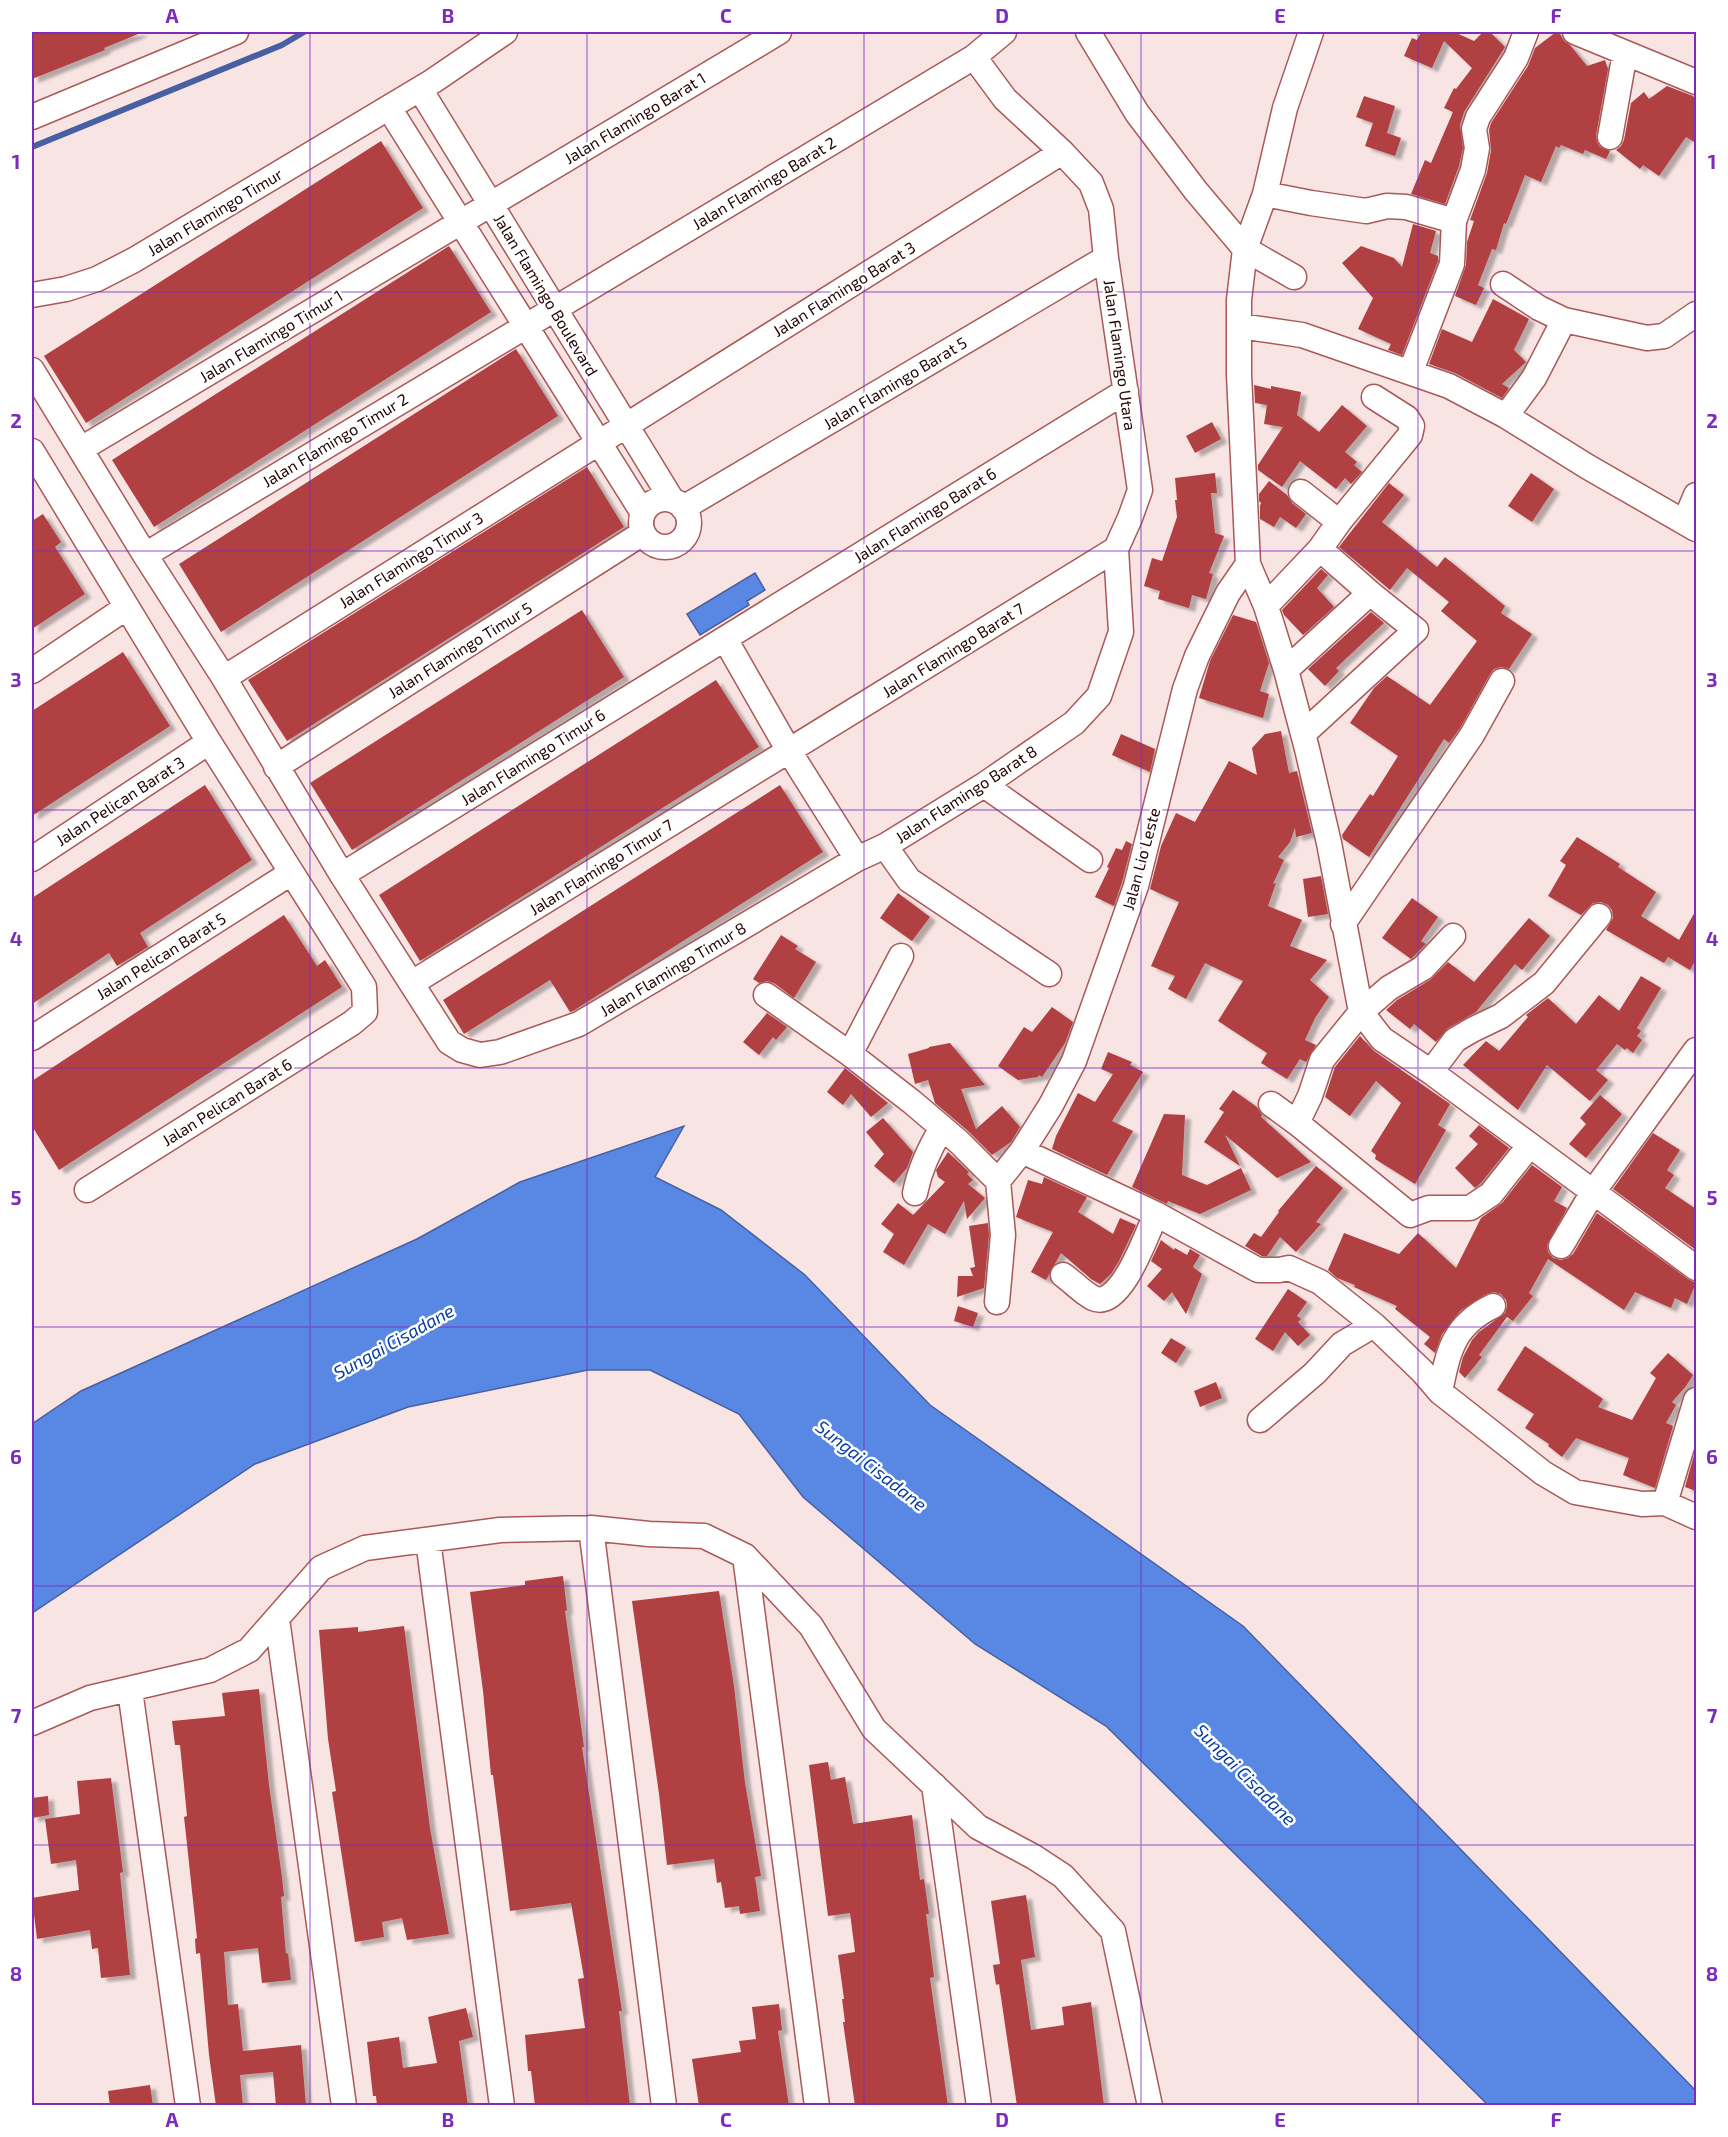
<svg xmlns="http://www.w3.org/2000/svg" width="1728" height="2137" viewBox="0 0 1728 2137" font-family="'Exo 2',sans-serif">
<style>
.water{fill:#5888e4;stroke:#4860a1;stroke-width:1.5}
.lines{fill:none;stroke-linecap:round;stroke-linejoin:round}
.stream{stroke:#4860a1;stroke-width:6}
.building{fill:#b03f42;filter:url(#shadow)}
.street-casing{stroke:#a95957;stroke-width:27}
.street{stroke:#fff;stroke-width:24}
.grid{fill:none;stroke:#7b2cbf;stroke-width:1.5;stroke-opacity:0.55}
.labels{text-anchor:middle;stroke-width:5;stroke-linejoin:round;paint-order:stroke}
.street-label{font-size:16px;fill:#210405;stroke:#fff}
.water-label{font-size:18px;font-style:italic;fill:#073ca6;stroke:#fff}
.neatline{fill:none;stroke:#7b2cbf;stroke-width:2}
.grid-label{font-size:20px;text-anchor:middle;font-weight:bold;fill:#7b2cbf}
</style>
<defs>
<filter id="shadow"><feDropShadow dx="6" dy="4" stdDeviation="1.5" flood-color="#0004"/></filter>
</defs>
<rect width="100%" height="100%" fill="#f7e4e3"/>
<path class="water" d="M755 573 765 590 747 601 749 605 700 635 687 614Z
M684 1126 655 1177 721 1210 805 1275 930 1405 1243 1626 1696 2091V2105H1488L1106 1726 975 1644 803 1497 739 1414 650 1370H588L408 1407 255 1464 32 1613V1424L81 1391 417 1239 520 1182Z"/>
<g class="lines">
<path class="stream" d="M32 147 282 45 304 32"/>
</g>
<path class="building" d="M32 32H143L104 48 105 50 32 79Z
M1421 32H1454L1474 41 1483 32H1490L1505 47 1464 112 1460 125 1463 148 1459 166 1445 204 1411 194 1425 160 1431 163 1453 112 1444 108 1454 88 1456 89 1472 68 1444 41 1432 68 1404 56 1412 38 1417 40Z
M1556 32H1559L1564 41 1570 45 1587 66 1605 60 1608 69 1596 135 1597 142 1600 147 1610 151 1606 159 1585 150 1583 154 1561 145 1559 148 1556 146 1541 182 1525 175 1506 224 1504 223 1496 250 1492 249 1478 285 1484 288 1476 305 1455 296 1466 265 1467 242 1474 221 1470 220 1487 173 1491 150 1489 130 1491 123 1528 66 1535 48Z
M1667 86 1693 96 1696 100V143L1686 137 1659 176 1643 165 1640 169 1616 150 1621 146 1624 140 1631 103 1644 92 1649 99Z
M1364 96 1395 106 1387 133 1401 138 1395 156 1365 146 1373 123 1356 117Z
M381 141 423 208 86 423 44 356Z
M1413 224 1436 231 1430 253 1438 256V261L1402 355 1388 350 1391 344 1358 329 1373 298 1342 263 1361 246 1394 258 1402 267Z
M449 246 491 312 154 527 112 460Z
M1493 299 1529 319 1514 350 1526 362 1502 384 1509 388 1502 398 1455 373 1429 364 1442 329 1472 342Z
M516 349 558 416 221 632 179 564Z
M1254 385 1271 389V386L1301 392 1297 415 1319 432 1342 405 1367 426 1345 452 1357 462 1354 465 1362 472 1351 484 1345 478 1336 489 1300 461 1282 487 1258 470V465L1283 427 1264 424 1267 405 1255 403Z
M1212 422 1221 439 1195 453 1186 436Z
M587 467 624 527 287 741 248 680Z
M1215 473 1217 493H1211L1215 533 1224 536 1209 573 1213 574 1206 599 1192 595 1189 608 1158 599 1160 591 1144 586 1152 558 1162 561 1177 517 1175 500H1177L1175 478Z
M1531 473 1554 489 1532 522 1508 506Z
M1269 481 1287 495 1292 503 1306 514 1296 528 1280 517 1274 527 1260 519V506L1261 503 1259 501V494Z
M1389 483 1404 495 1382 522 1437 567 1445 557 1505 606 1501 613 1532 634 1509 669 1501 667 1494 669 1490 674 1460 728 1449 743 1444 739 1369 857 1343 839 1342 835 1370 794 1373 796 1398 756 1350 723 1374 688 1387 676 1430 705 1477 641 1441 611 1449 602 1407 568 1390 590 1339 547Z
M43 514 61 542 55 547 85 594 32 629V521Z
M1321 569 1328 575 1317 588 1334 607 1303 635 1284 615 1282 610Z
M582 610 624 677 352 850 310 783Z
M1371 612 1384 623 1336 668 1339 671 1325 686 1308 669Z
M1233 615 1256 622 1269 663 1260 691 1269 694 1263 718 1199 698 1210 661Z
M123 652 170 726 32 816V711Z
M716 680 759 747 420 961 379 895Z
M1281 731 1289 773 1297 771 1312 833 1296 837 1295 828 1290 842 1278 857 1284 860 1273 884 1276 883 1268 906 1302 920 1290 946 1327 960 1310 980 1329 997 1315 1018 1305 1040 1316 1045 1306 1062 1300 1059 1287 1079 1261 1063 1267 1053 1218 1021 1243 981 1205 963 1186 999 1168 989 1175 976 1151 966 1179 902 1150 889 1161 846 1176 813 1195 822 1229 761 1257 775 1252 748 1265 734Z
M1121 734 1155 749 1150 772 1112 755Z
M205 785 252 860 140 933 148 947 117 966 109 953 32 1004V898Z
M780 785 823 852 573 1011 570 1012 550 980 464 1034 443 1000Z
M1577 837 1620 864 1618 867 1656 892 1641 916 1679 940 1696 910V959L1690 970 1668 957 1664 963 1606 930 1613 918 1612 910 1608 905 1601 902 1593 903 1581 915 1548 896 1566 865 1560 861Z
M1126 841 1132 844 1122 882 1114 906 1095 897 1109 868 1107 867 1116 848 1122 850Z
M1321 876 1328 914 1308 917 1303 879Z
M898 893 930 917 912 941 880 918Z
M1412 898 1438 917 1421 941 1426 944 1411 959 1382 938Z
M284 915 317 966 325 960 342 987 59 1170 32 1126V1081Z
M1529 918 1550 936 1522 970 1515 964 1476 1012 1448 1028 1436 1042 1414 1024 1410 1029 1386 1010 1397 1000 1430 980 1448 962 1474 982Z
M781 935 798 946 795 949 816 962 794 998 774 983 767 981 759 983 753 979Z
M1641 976 1661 988 1637 1028 1641 1031 1637 1036 1642 1040 1633 1053 1627 1048 1625 1050 1617 1044 1596 1070 1608 1080 1590 1101 1547 1065 1518 1110 1463 1065 1486 1041 1499 1051 1528 1017 1526 1015 1548 998 1576 1024 1599 995 1619 1011Z
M1052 1007 1073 1022 1065 1043 1042 1077 1039 1075 1038 1077 1018 1080 998 1066 1024 1027 1032 1032Z
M767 1013 787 1027 776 1040 773 1037 759 1055 743 1042Z
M1360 1036 1374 1051 1450 1104 1438 1125 1446 1130 1415 1184 1375 1159 1376 1155 1371 1151 1401 1103 1376 1081 1350 1116 1325 1097 1335 1067Z
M950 1043 985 1085 961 1089 976 1129 1002 1106 1020 1127 1011 1142 992 1155 968 1131 935 1103 928 1080 915 1084 908 1054 929 1048V1047Z
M1108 1052 1132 1062 1130 1065 1143 1072 1112 1121 1133 1131 1107 1175 1052 1149 1056 1136 1078 1093 1095 1102 1113 1074 1101 1069Z
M845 1068 888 1103 871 1117 851 1094 843 1105 827 1092Z
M1233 1090 1257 1107 1262 1115 1261 1117 1311 1162 1277 1178 1225 1135 1240 1166 1204 1142 1224 1112 1219 1109Z
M1600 1095 1622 1114 1586 1158 1569 1144 1586 1124 1580 1118Z
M1164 1114 1185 1115 1182 1175 1207 1185 1241 1168 1251 1190 1200 1214 1168 1201 1167 1204 1132 1187Z
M883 1118 913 1152 907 1168 894 1183 874 1166 884 1154 866 1132Z
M1479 1125 1509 1148 1481 1183 1475 1188 1455 1168 1478 1144 1469 1136Z
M1653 1133 1680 1150 1667 1170 1674 1175 1665 1188 1696 1209V1250L1613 1189Z
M948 1152 969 1172 967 1174 973 1180 968 1184 985 1198 967 1219 964 1201 945 1234 928 1224 904 1265 883 1252 894 1234 881 1224 898 1203 913 1215 945 1182 938 1177 936 1170Z
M1532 1165 1562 1187 1554 1201 1567 1208 1547 1245 1548 1252 1553 1258 1561 1260 1568 1258 1573 1254 1597 1213 1688 1279 1696 1283 1687 1304 1675 1298 1671 1308 1635 1292 1624 1310 1548 1259 1529 1293 1533 1296 1513 1321 1507 1317 1479 1355 1482 1357 1465 1378 1459 1372 1463 1357 1472 1340 1479 1332 1505 1313 1507 1306 1506 1300 1501 1294 1494 1292 1486 1294 1460 1311 1442 1334 1435 1353 1424 1344 1430 1337 1395 1309 1397 1306 1354 1287 1355 1285 1337 1278 1328 1270 1344 1233 1399 1254 1418 1233 1456 1268 1481 1218 1502 1203Z
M1316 1166 1343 1188 1316 1222 1321 1224 1296 1252 1280 1237 1267 1256H1262L1245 1246 1254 1233 1261 1237 1279 1212 1278 1211Z
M1044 1177 1087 1197 1078 1212 1113 1234 1120 1218 1136 1225 1119 1261 1111 1274 1100 1284 1091 1279 1061 1253 1046 1280 1031 1272 1053 1232 1016 1217 1028 1180 1042 1184Z
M988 1223 989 1235 984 1288 957 1297 958 1276H973L970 1268 975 1267 969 1226Z
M1161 1240 1174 1250 1175 1248 1187 1255 1190 1249 1200 1255 1193 1267 1202 1274 1186 1314 1172 1292 1164 1301 1147 1286 1162 1269 1151 1261Z
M1288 1289 1307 1302 1297 1316 1301 1319 1298 1322 1310 1335 1298 1346 1285 1332 1273 1351 1255 1339Z
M958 1306 978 1313 973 1327 954 1321Z
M1171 1338 1186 1347 1176 1363 1161 1353Z
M1525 1346 1603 1399 1598 1407 1632 1420 1656 1378 1650 1373 1668 1353 1693 1375 1686 1386 1672 1402 1676 1405 1666 1423 1673 1426 1655 1488 1623 1475 1629 1458 1576 1438 1562 1457 1548 1446 1549 1444 1525 1428 1534 1414 1497 1390Z
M1216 1382 1222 1398 1200 1407 1194 1391Z
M1696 1448V1491L1685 1487Z
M563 1576 567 1610 565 1611 584 1747H582L622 2011H619L630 2106H535L531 2071H528L525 2035 585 2028 578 1979 584 1978 571 1903 510 1911 493 1775H491L483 1691 470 1592 525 1585V1581Z
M719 1591 734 1686 745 1783 761 1876 755 1877 760 1911 740 1914 739 1906 725 1908 721 1882 717 1883 714 1859 667 1865 659 1794 632 1601Z
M404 1626 430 1828 449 1934 407 1940 402 1918 382 1922 384 1937 355 1942 332 1792 336 1791 328 1739 319 1630 358 1627V1632Z
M259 1689 269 1785 282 1877 284 1896 281 1897 286 1954 288 1953 291 1980 262 1983 258 1948 224 1952 228 2005 238 2004 243 2051 301 2045 306 2106H276L273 2072 240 2075 243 2106H216L209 2055 200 1953 196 1954 195 1939 197 1938 186 1835 184 1817 187 1816 180 1745H175L172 1721 225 1716 222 1693Z
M828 1762 831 1780 845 1777 853 1824 912 1815 920 1880 924 1879 929 1914H926L934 1977 930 1978 948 2106H855L843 2022H845L842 1999H844L838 1955 855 1952 850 1913 828 1916 809 1765Z
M111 1778 123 1872 120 1873 130 1975 101 1978 98 1948 92 1949 90 1930 37 1939 32 1898 79 1890 76 1860 51 1864 45 1819 80 1814 77 1781Z
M48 1796 49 1815 32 1818V1798Z
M1026 1895 1035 1957 1021 1960 1031 2030 1064 2025 1062 2007 1091 2002 1104 2106H1017L999 1984 996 1985 993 1965 1000 1964 991 1901Z
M779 2004 782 2030 778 2031 789 2106H699L692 2059 741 2052 739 2041 756 2039 752 2007Z
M466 2008 473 2037 459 2041 468 2106H377L376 2096H373L367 2042 399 2037 403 2068 437 2063 428 2017Z
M150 2085 153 2106H110L108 2091Z"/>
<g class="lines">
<defs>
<path id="street" d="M1088 32 1137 113 1196 191 1245 249 1294 277
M1311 32 1285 108 1265 194 1245 249 1239 300V375L1248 564 1266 606 1286 670 1307 749 1329 843 1361 1012 1382 1039 1431 1072 1696 1268
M1575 32 1696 82
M420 89 672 500
M389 108 643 513
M32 117 236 32
M1610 137 1625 53
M1265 194 1311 203 1366 211 1387 206 1406 207 1454 221
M1503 284 1539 308 1564 320 1647 338 1664 336 1696 314
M32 295 66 289 97 279 134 260 433 81 505 32
M1239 326 1302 335 1449 386 1506 416 1588 467 1696 529
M32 370 145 555 224 678 342 875 449 1042 462 1050 480 1055 500 1052 579 1024 857 859 885 846 984 785 1074 723 1099 696 1121 632 1116 549 1130 518 1140 490 1106 258 1101 209 1091 183 1062 152 1005 99 974 57 1004 32
M1409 371 1414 363 1452 264 1454 221 1473 170 1477 148 1474 129 1478 117 1516 58 1526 32
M1506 416 1534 378 1564 320
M81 449 779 32
M32 451 209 742 364 987 365 1012 352 1023 87 1190
M1301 492 1339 522
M641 523a24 24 0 1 1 48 0a24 24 0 1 1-48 0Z
M683 508 1106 258
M1685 521 1696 495
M145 555 974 57
M1266 606 1320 549 1339 522 1410 435 1412 426 1407 418 1374 397
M725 639 789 751 857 859
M1286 670 1370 593
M32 671 127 607
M224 678 1062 152
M1303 734 1416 630 1370 593 1320 549
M276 767 643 533
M984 785 1090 860
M885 846 909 880 1049 974
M32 859 209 742
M342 875 1126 391
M1343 924 1472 735 1502 681
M412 983 1116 549
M766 995 850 1054 912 1102 959 1142 998 1181 1022 1151 1156 1214 1258 1270H1279L1289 1268 1320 1282 1374 1325 1422 1371 1440 1392 1543 1473 1575 1492 1642 1504 1665 1503 1696 1400
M32 1038 291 873
M850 1054 901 956
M1431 1072 1455 1040 1472 1030 1501 1016 1544 983 1599 916
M1271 1104 1297 1123 1410 1215 1429 1208H1470L1491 1194 1529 1146
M1297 1123 1310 1096 1322 1060 1361 1012 1389 988 1423 968 1453 936
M1022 1151 1051 1105 1074 1061 1136 886 1185 689 1197 656 1228 593 1248 564
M915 1193C920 1168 929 1149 942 1128
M1561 1246 1593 1192 1696 1050
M1063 1275C1073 1282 1083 1293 1093 1298 1121 1311 1147 1233 1156 1214
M997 1302 1003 1235 998 1181
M1440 1392C1448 1352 1453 1325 1493 1306
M1260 1420 1315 1373 1342 1344 1374 1325
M1665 1503 1696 1517
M591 1528 664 2106
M428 1540 502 2106
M745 1556 817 2106
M277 1619 344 2106
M130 1690 188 2106
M32 1723 90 1698 210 1670 249 1650 321 1568 365 1548 500 1530 591 1528 649 1534 704 1536 745 1556 811 1626 874 1729 978 1827 1034 1857 1063 1876 1113 1931 1150 2106
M934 1785 979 2106"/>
</defs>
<use href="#street" class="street-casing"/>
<use href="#street" class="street"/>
</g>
<path class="grid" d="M310 32V2106M587 32V2106M864 32V2106M1141 32V2106M1418 32V2106M32 292H1696M32 551H1696M32 810H1696M32 1068H1696M32 1327H1696M32 1586H1696M32 1845H1696"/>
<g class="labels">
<g class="street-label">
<text transform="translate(635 118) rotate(-31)" y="6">Jalan Flamingo Barat 1</text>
<text transform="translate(764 183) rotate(-31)" y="6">Jalan Flamingo Barat 2</text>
<text transform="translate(215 212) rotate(-31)" y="6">Jalan Flamingo Timur</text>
<text transform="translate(844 289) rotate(-32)" y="6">Jalan Flamingo Barat 3</text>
<text transform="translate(546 295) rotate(59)" y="6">Jalan Flamingo Boulevard</text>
<text transform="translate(271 336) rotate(-31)" y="6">Jalan Flamingo Timur 1</text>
<text transform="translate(1120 355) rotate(82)" y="6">Jalan Flamingo Utara</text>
<text transform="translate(895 383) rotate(-31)" y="6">Jalan Flamingo Barat 5</text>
<text transform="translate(335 440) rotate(-31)" y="6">Jalan Flamingo Timur 2</text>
<text transform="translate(925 515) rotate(-32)" y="6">Jalan Flamingo Barat 6</text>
<text transform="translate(411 560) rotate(-32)" y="6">Jalan Flamingo Timur 3</text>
<text transform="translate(460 650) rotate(-32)" y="6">Jalan Flamingo Timur 5</text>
<text transform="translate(953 650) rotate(-32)" y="6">Jalan Flamingo Barat 7</text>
<text transform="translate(533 757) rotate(-32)" y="6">Jalan Flamingo Timur 6</text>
<text transform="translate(966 794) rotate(-33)" y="6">Jalan Flamingo Barat 8</text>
<text transform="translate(120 801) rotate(-33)" y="6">Jalan Pelican Barat 3</text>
<text transform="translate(1141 859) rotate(-75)" y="6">Jalan Lio Leste</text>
<text transform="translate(601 867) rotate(-32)" y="6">Jalan Flamingo Timur 7</text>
<text transform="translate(161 956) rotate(-32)" y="6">Jalan Pelican Barat 5</text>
<text transform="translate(673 969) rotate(-31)" y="6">Jalan Flamingo Timur 8</text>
<text transform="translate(227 1102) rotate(-32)" y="6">Jalan Pelican Barat 6</text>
</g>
<g class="water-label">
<text transform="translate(394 1342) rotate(-29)" y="6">Sungai Cisadane</text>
<text transform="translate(871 1466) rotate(38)" y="6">Sungai Cisadane</text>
<text transform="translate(1245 1775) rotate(45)" y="6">Sungai Cisadane</text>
</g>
</g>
<rect width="1728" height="2137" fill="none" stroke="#ffffff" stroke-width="66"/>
<rect x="33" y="33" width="1662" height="2071" class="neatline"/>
<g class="grid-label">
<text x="172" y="23">A</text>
<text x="448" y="23">B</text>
<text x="726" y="23">C</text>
<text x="1002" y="23">D</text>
<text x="1280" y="23">E</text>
<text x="1556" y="23">F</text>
<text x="16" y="169">1</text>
<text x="1712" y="169">1</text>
<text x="16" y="428">2</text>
<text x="1712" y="428">2</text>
<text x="16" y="687">3</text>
<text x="1712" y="687">3</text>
<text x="16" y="946">4</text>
<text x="1712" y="946">4</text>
<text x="16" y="1205">5</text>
<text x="1712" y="1205">5</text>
<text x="16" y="1464">6</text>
<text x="1712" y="1464">6</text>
<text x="16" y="1723">7</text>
<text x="1712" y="1723">7</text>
<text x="16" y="1981">8</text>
<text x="1712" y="1981">8</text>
<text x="172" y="2127">A</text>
<text x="448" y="2127">B</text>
<text x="726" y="2127">C</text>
<text x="1002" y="2127">D</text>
<text x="1280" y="2127">E</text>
<text x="1556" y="2127">F</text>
</g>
</svg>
